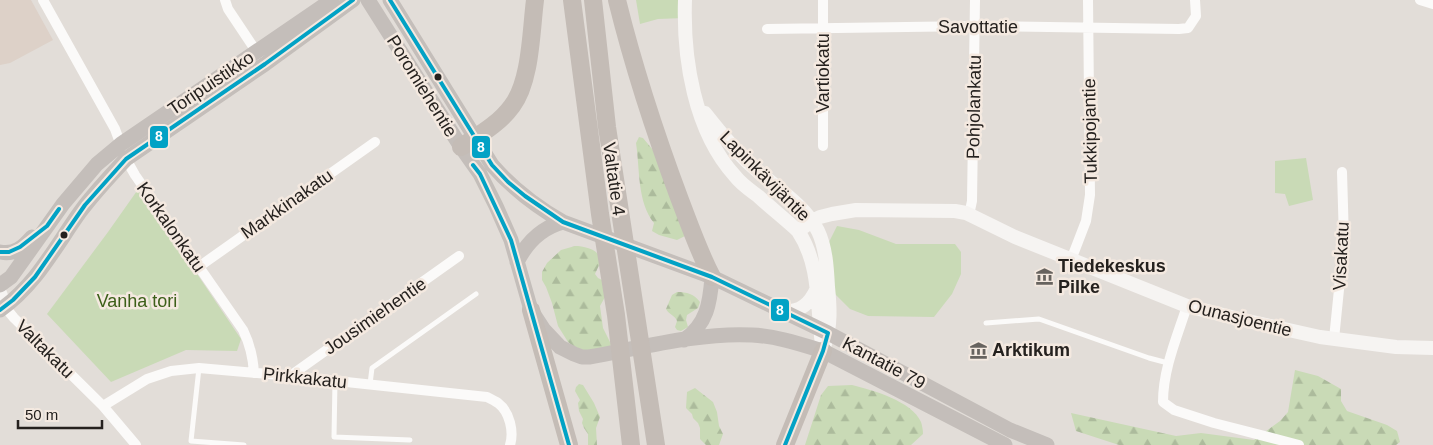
<svg xmlns="http://www.w3.org/2000/svg" width="1433" height="445" viewBox="0 0 1433 445" font-family="Arial,sans-serif">
<style>
.built{fill:#ddd1c8}
.forest{fill:url(#forest-firs)}
.green{fill:#c9dab6}
.lines{fill:none;stroke-linecap:round;stroke-linejoin:round}
.lane{stroke:#fbfaf9;stroke-width:5}
.street{stroke:#fbfaf9;stroke-width:10}
.secondary{stroke:#f6f4f2;stroke-width:14}
.primary{stroke:#c4beba;stroke-width:15}
.highway{stroke:#c4bcb6;stroke-width:18}
.bus-1-casing{stroke:#f4e9e0;stroke-width:8}
.bus-1{stroke:#02a2c5;stroke-width:4}
.bus-dot{fill:#25211e;stroke:#f4e9e0;stroke-width:2}
.labels{text-anchor:middle;stroke-width:5;stroke-linejoin:round;paint-order:stroke}
.street-label{font-size:18px;fill:#25211e;stroke:#f4e9e0}
.poi-label{font-size:18px;font-weight:bold;fill:#25211e;stroke:#f4e9e0;text-anchor:start}
.park-label{font-size:18px;fill:#3c5f19;stroke:#f4e9e0}
.line-badge{stroke:#f4e9e0;stroke-width:2}
.badge-label{font-size:14px;text-anchor:middle;font-weight:bold;fill:#fff}
</style>
<defs>
<pattern id="forest-firs" width="22" height="20" patternUnits="userSpaceOnUse" patternTransform="scale(1.25)"><rect width="22" height="20" fill="#c9dab6"/><path d="M5 1l3.5 6h-7zM16 11l3.5 6h-7z" fill="#acbb9c"/></pattern>
</defs>
<rect width="100%" height="100%" fill="#e2ddd8"/>
<path class="built" d="M0 0H31L53 40 10 63 0 65Z"/>
<path class="forest" d="M639 137 643 138 653 150 685 236 677 240 659 235 652 231 654 223C637 202 640 169 636 143Z
M575 246C583 246 598 249 600 258 601 263 597 269 595 274L598 278 602 280 605 297 600 306 603 328 611 344 609 348 590 352 574 347 568 342 558 326 552 303 546 287 542 280V272L547 263 561 250Z
M677 292C687 292 694 294 700 302L698 308 687 315 686 320 688 327 681 331 677 330 675 327 677 321C675 315 669 315 666 309L672 295Z
M1295 370 1318 376 1341 389V401L1347 411 1387 425 1397 431 1400 442 1396 445H1119L1076 431 1071 413 1176 436 1201 433 1254 440 1280 421 1288 412Z
M579 384 583 385 594 403 600 417 596 428 597 445H588V434L584 428 582 423 583 419 579 411 578 403 580 400 575 391 576 387Z
M852 385C872 390 912 401 921 422 922 425 923 430 923 434L911 445H805L821 395 828 386Z
M695 388 713 402 717 412 719 426 723 434 719 445H706L700 439V428L698 423 693 418 692 414 686 408 687 392Z"/>
<path class="green" d="M636 0H684V18L658 19 640 24Z
M1306 158 1313 200 1289 206 1285 194 1275 193V161Z
M139 188 241 339 237 351 186 350 111 382 47 314 108 232Z
M837 226 859 230 896 244H955L961 252V274L952 294 934 317 868 316 850 309 835 294 829 242Z"/>
<g class="lines">
<path class="lane" d="M986 323 1039 319 1149 358 1168 363
M199 368 191 441 244 445
M335 381 334 437 410 440
M370 384 372 368 476 294"/>
<path class="street" d="M43 0 115 129 126 159 135 175 243 330C250 344 253 357 254 373
M225 0 228 9 260 57
M1420 0 1433 4
M767 29 976 26 1179 29 1188 28 1196 16 1195 0
M823 146V0
M969 215 972 201 975 0
M1071 260 1086 221 1090 195 1088 0
M200 266 375 142
M1187 306C1177 337 1163 369 1163 402L1174 410 1214 423 1299 445
M5 307 14 318 103 406 136 445
M1334 339 1344 240 1342 172
M290 376 459 256
M103 406 147 379 171 371 199 368 290 376 487 397C491 399 495 401 498 403 510 412 514 432 510 445"/>
<path class="secondary" d="M685 0C683 58 694 131 735 176 741 184 750 190 758 196 771 208 785 219 798 231 822 267 816 311 823 351
M705 113C720 132 735 151 753 167 774 186 805 205 818 231 826 248 827 268 828 287 830 307 831 325 825 344
M798 231 812 221 820 217 832 214 856 210 955 211 966 213 1015 237 1187 306 1239 319 1320 337 1396 347 1433 348
M0 293 5 307
M782 311C800 313 810 304 817 288"/>
<path class="primary" d="M368 0 461 147 480 174 496 206 511 240 531 310 544 330 560 347 574 354 582 357H589C640 348 701 332 752 335 776 336 800 344 823 351L1005 445
M390 0 492 165C513 189 535 206 563 222L712 277 828 333 1010 430 1047 445
M0 252C15 255 23 247 32 237
M517 262C527 242 541 228 563 222
M0 285 11 277 63 204 97 164 121 144 332 0
M0 310C36 285 55 247 80 212 94 193 110 176 126 159L265 64 353 0
M684 340C707 324 710 303 712 277"/>
<path class="highway" d="M572 0 600 214 616 315 631 445
M593 0 607 127 656 445
M617 0C634 69 655 133 680 200 690 226 699 252 712 277
M461 147C479 135 499 124 512 106 531 81 531 31 535 0
M531 310 569 445
M785 445 823 351"/>
<defs>
<path id="bus-1" d="M390 0 492 165 508 182 525 196 563 222 712 277 828 333 823 351 785 445
M473 165 480 174 511 240 569 445
M0 252H9L20 247 47 226 59 209
M0 310 13 300 35 277 85 205 126 159 265 64 353 0"/>
</defs>
<use href="#bus-1" class="bus-1-casing"/>
<use href="#bus-1" class="bus-1"/>
</g>
<defs>
<symbol id="museum-bare" viewBox="-9 -9 18 18"><path d="M0-6L6-3V-2H-6V-3ZM-5-1h2V3h-2ZM-1-1h2V3h-2ZM3-1h2V3H3ZM-6 4H6V6H-6Z" fill="#67635f" stroke="#f4e9e0" stroke-width="2.5" paint-order="stroke"/></symbol>
</defs>
<g fill-rule="evenodd">
<use href="#museum-bare" x="1032" y="264" width="25" height="25"/>
<use href="#museum-bare" x="966" y="338" width="25" height="25"/>
</g>
<g class="bus-dot">
<circle cx="438" cy="77" r="4.5"/>
<circle cx="64" cy="235" r="4.5"/>
</g>
<g class="labels">
<g class="street-label">
<text x="978" y="33">Savottatie</text>
<text transform="translate(823 73) rotate(-90)" y="6">Vartiokatu</text>
<text transform="translate(211 83) rotate(-34)" y="6">Toripuistikko</text>
<text transform="translate(422 86) rotate(58)" y="6">Poromiehentie</text>
<text transform="translate(974 107) rotate(-89)" y="6">Pohjolankatu</text>
<text transform="translate(1090 131) rotate(-91)" y="6">Tukkipojantie</text>
<text transform="translate(765 176) rotate(45)" y="6">Lapinkävijäntie</text>
<text transform="translate(614 179) rotate(82)" y="6">Valtatie 4</text>
<text transform="translate(287 204) rotate(-35)" y="6">Markkinakatu</text>
<text transform="translate(171 227) rotate(55)" y="6">Korkalonkatu</text>
<text transform="translate(1341 256) rotate(-87)" y="6">Visakatu</text>
<text transform="translate(375 316) rotate(-35)" y="6">Jousimiehentie</text>
<text transform="translate(1240 318) rotate(14)" y="6">Ounasjoentie</text>
<text transform="translate(45 349) rotate(45)" y="6">Valtakatu</text>
<text transform="translate(884 363) rotate(28)" y="6">Kantatie 79</text>
<text transform="translate(305 378) rotate(6)" y="6">Pirkkakatu</text>
</g>
<g class="poi-label">
<text x="1058" y="272">Tiedekeskus<tspan x="1058" dy="21">Pilke</tspan></text>
<text x="992" y="356">Arktikum</text>
</g>
<g class="park-label">
<text x="137" y="307">Vanha tori</text>
</g>
</g>
<g class="line-badge">
<rect x="149" y="125" width="20" height="24" rx="5" fill="#02a2c5"/>
<rect x="471" y="135" width="20" height="24" rx="5" fill="#02a2c5"/>
<rect x="770" y="298" width="20" height="24" rx="5" fill="#02a2c5"/>
</g>
<g class="badge-label">
<text x="159" y="141">8</text>
<text x="481" y="152">8</text>
<text x="780" y="315">8</text>
</g>
<path d="M18 420v8h84v-8" fill="none" stroke="#25211e" stroke-width="2.5"/>
<text x="25" y="420" font-size="15" fill="#25211e" stroke="#f4e9e0" stroke-width="4" paint-order="stroke">50 m</text>
</svg>
